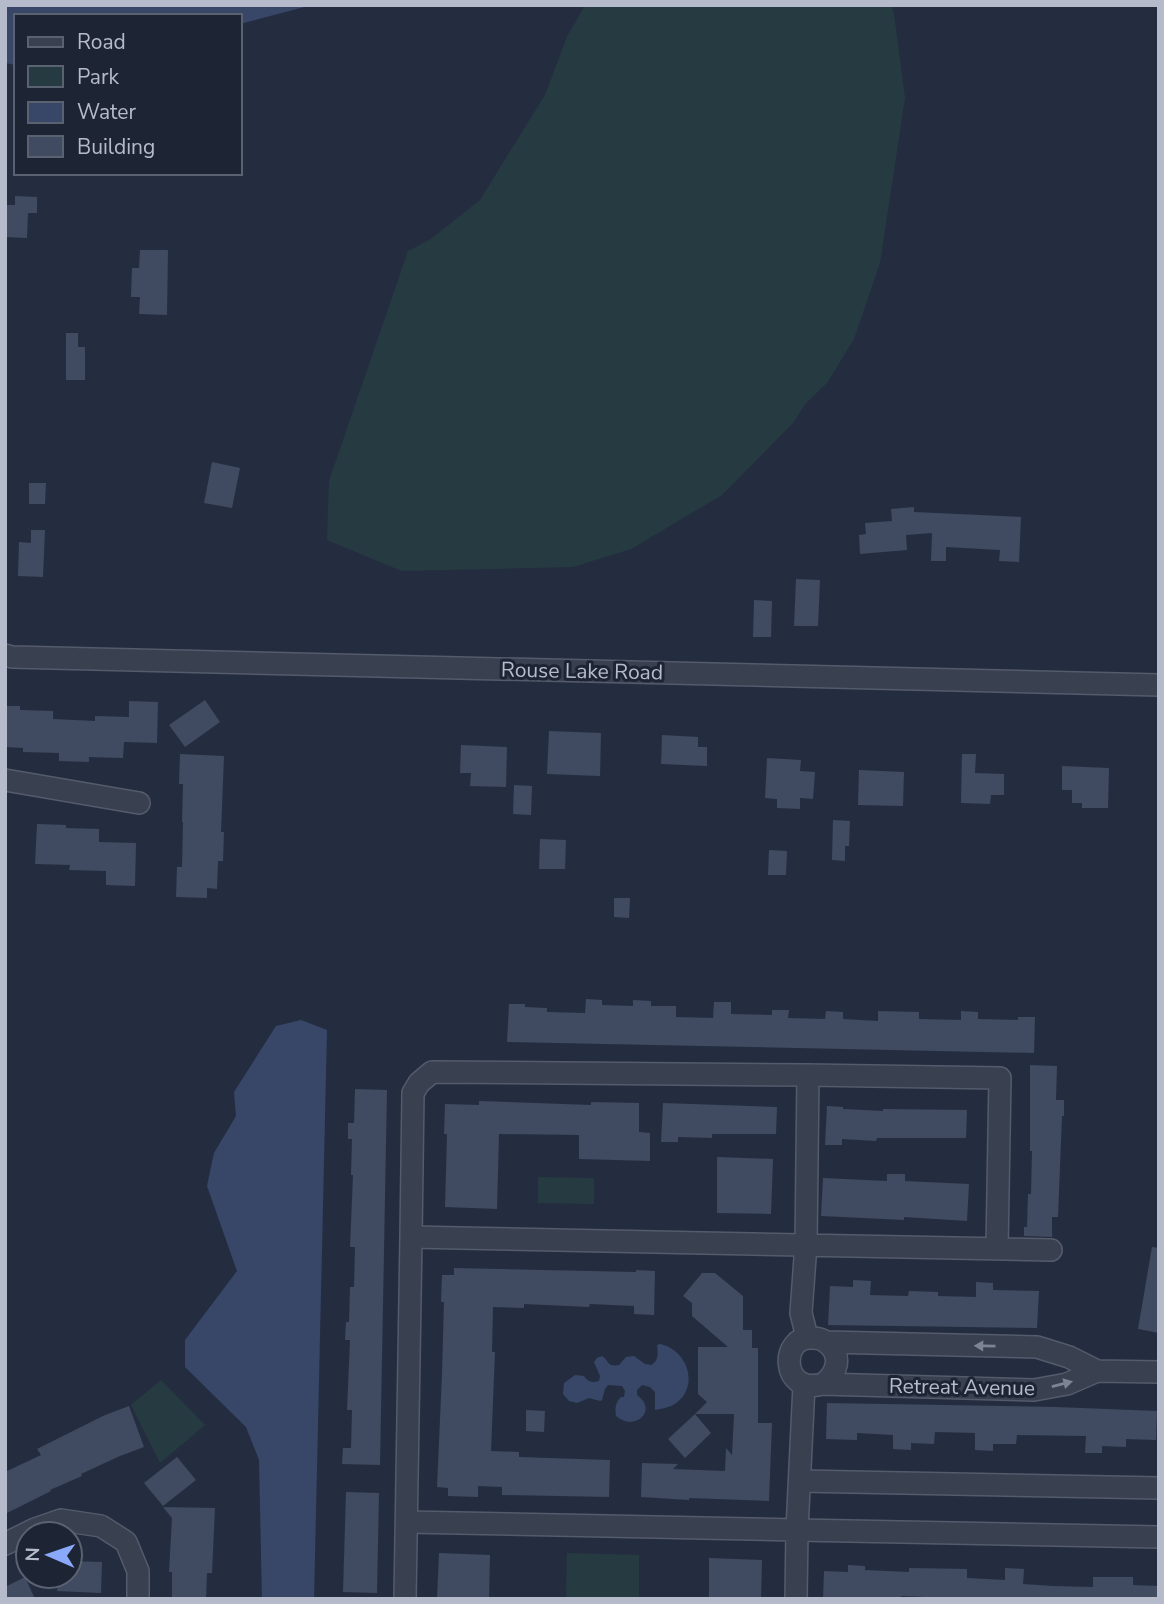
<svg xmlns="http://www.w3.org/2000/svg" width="1164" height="1604" viewBox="0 0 1164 1604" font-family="'Nunito Sans',sans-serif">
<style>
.green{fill:#263b41}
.water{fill:#384768}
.building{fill:#404a60}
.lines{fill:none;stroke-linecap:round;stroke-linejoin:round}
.minor-casing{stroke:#545b6b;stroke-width:24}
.minor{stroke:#394050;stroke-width:21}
.oneway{fill:#7d8494}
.labels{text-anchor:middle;stroke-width:6;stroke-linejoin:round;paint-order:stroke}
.street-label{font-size:21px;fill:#b5bbcb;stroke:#1d2535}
</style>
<rect width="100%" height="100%" fill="#242d40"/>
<path class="green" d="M585 5H892L894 14 905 98 880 263 854 339 827 383 805 404 794 422 722 495 631 549 573 567 402 571 327 540 329 481 408 251 431 239 480 200 545 95 567 37Z
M538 1177 594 1178V1204L538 1203Z
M161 1380 205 1425 160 1463 131 1405Z
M567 1553 639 1555V1599H566Z"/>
<path class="water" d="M5 5H312L240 24V16H16V65L5 63Z
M301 1020 327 1030 314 1599H262L259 1460 246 1427 185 1367V1340L237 1271 207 1186 214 1153 236 1116 234 1092 276 1026Z
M660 1344C691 1351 700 1392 671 1406 666 1408 660 1409 655 1410V1392L650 1387 642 1385 637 1390V1395C659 1411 634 1432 616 1416 615 1409 615 1403 621 1397H624L625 1391 622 1386 608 1385 605 1389 602 1400 600 1401 589 1398 577 1403 569 1401 563 1394 564 1383 575 1375 584 1376C588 1382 592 1383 599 1381L600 1376 594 1362 597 1358 602 1356C610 1362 607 1367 619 1365L626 1357 634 1356 645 1364 651 1365C659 1361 658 1352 657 1345Z"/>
<path class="building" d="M15 196 37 197V213H28L27 238 5 237 6 205H15Z
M140 250H168L167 315 139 314 140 297H131L132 268H139Z
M66 333H78V347H85V380H66Z
M212 462 240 468 232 508 204 503Z
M29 483H46L45 504H29Z
M914 507V512L1021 517 1019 562 999 561 1000 550 946 547V561H931L932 533 906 535 907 550 860 554 859 535 866 534 865 523 892 521 891 509Z
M31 530H45L43 577 18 576 19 542 31 543Z
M796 579 820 580 818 626H794Z
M754 600 772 601 771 637H753Z
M205 700 220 722 185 747 169 725Z
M129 701 158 702 157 743 124 742 123 758 89 757V762L59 761V753L23 752V748L5 747V706H20V710L53 711V719L95 721V716L129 717Z
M549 731 601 733 600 776 547 774Z
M662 735 698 737V747H707V766L661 764Z
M461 745 507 747 506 787 470 786 471 773H460Z
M180 754 224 756 221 832H224L223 861H218L217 889 207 888V898L176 897 177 867H182L183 822H182L183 784H179Z
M962 754H976L975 773 1004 774V795H991L990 804 961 803Z
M767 758 801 760 800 771 815 772 813 799 800 798V809L777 808V799L765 798Z
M1062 766 1109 768 1108 808H1082V803H1072V790H1062Z
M859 770 904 772 903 806 858 805Z
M514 785 532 786 531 815 513 814Z
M833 820 850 821 849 846H845V861L832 860Z
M37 824 66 825V828L99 829V842L136 843 135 886 106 885V871L69 870 70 865 35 864Z
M540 839 566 840 565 869H539Z
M769 850 787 851 786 875H768Z
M614 898H630L629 918 614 917Z
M586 999 602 1000V1005L633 1006V1000L651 1001V1006H676V1017L713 1018 714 1002H731V1014L772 1015V1010H789L788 1018 825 1019 826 1011 843 1012V1019L878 1021V1011L919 1012V1019L961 1020V1011L978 1012V1019L1018 1020V1017H1035L1034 1053 507 1042 509 1004H525V1007L547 1008V1012L585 1013Z
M1030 1065 1057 1066 1056 1100H1064V1116H1062L1058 1217H1052V1237L1024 1236V1227H1027L1028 1194H1031L1032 1151H1030Z
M355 1089 387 1090 380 1465 342 1464 343 1448H351L352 1410H347L350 1340H345L346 1322H349L350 1287H354L355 1247H350L353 1175H351L352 1139H348V1123H354Z
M479 1101 591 1105V1102L639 1103V1132L650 1133V1161L579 1159V1135L499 1134 497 1209 445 1207 447 1134H444L445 1104 479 1105Z
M663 1103 777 1107 776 1134H712V1138L678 1137V1142H661Z
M827 1106 843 1107V1109L883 1111V1109L967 1110 966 1138H877L876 1141 842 1139V1145H825Z
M717 1157 773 1159 771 1214 717 1213Z
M887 1174H905V1181L969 1184 967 1221 904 1217V1220L821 1216 823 1178 887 1181Z
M1152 1247 1159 1248V1333L1138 1329Z
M454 1268 636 1272V1270L655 1271 654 1315 634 1314V1306L590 1304 589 1307 524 1304V1308L493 1307 492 1352H495L491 1451 519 1452V1457L610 1460 609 1497 502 1495V1487L478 1486V1497L448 1496V1488L437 1487 442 1374 444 1302H441L442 1275H454Z
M702 1273H715L743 1296V1330H752V1348H758V1423H772L769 1501 689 1498V1500L641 1497 642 1463 678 1464 673 1469 725 1471 726 1448 732 1455 734 1414H695L707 1402 698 1394V1347H728L692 1316V1303L683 1296Z
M853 1280 871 1281 870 1295 908 1296 909 1291 938 1292V1296L976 1297V1282L993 1283V1290L1039 1291 1037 1328 828 1325 830 1286 853 1287Z
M827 1403 1056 1407 1157 1411 1156 1440 1126 1439V1447L1102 1446V1453H1085L1086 1436 1017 1435 1016 1444H993V1451L975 1450V1433L935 1432 934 1444 911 1443V1450L893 1449V1435L857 1433V1440L826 1439Z
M129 1406 144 1447 120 1456 81 1474 82 1476 50 1490 51 1491 5 1514V1472L41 1455 37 1449 105 1415Z
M526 1410 545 1411 544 1432 526 1431Z
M695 1414 711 1433 685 1458 668 1439Z
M177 1457 196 1480 163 1506 144 1483Z
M346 1492 379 1493 377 1593 343 1592Z
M163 1507 215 1508 212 1573H207L206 1599H172V1572H169L172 1518Z
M439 1553 490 1555 489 1599H437Z
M709 1558 762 1560 761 1599H709Z
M70 1561 102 1562 101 1593 57 1591 58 1576H70Z
M848 1565 865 1566V1570L909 1572V1568L967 1569V1578L1005 1580V1568L1024 1569 1023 1584 1053 1586 1093 1587V1577H1133V1585L1159 1586V1599H974L901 1596V1599H823L824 1571 848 1572Z
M25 1577 35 1599H5V1587Z"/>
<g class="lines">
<defs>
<path id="minor" d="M5 655 12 657 1159 685
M5 780 139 803
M411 1237 413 1093 419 1083 432 1072 808 1075
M807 1337 801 1313 806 1244 808 1075 1000 1078 997 1248
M827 1342 1037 1347 1069 1357 1097 1371
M823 1384C837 1374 843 1355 827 1343 823 1339 818 1338 812 1338 780 1335 780 1396 823 1384L1034 1390 1067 1384 1097 1371 1159 1372
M804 1385 797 1530 1159 1537
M800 1481 1159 1488
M407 1522 797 1530 796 1599
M5 1544 35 1529 61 1520 101 1526 126 1542 138 1571V1599
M405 1599 411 1237 1051 1250"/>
</defs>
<use href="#minor" class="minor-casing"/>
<use href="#minor" class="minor"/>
</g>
<defs><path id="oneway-solid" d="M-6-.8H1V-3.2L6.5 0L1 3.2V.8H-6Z" transform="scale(1.75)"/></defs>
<g class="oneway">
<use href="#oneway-solid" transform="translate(985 1346) rotate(-179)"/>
<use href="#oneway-solid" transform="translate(1062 1384) rotate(-14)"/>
</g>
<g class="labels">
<g class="street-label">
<text transform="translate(582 671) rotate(1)" y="7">Rouse Lake Road</text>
<text transform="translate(962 1387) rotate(1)" y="7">Retreat Avenue</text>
</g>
</g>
<rect width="1164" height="1604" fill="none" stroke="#b5bbcb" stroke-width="14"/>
<rect x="14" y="14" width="228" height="161" fill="#1d2535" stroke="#5a6171" stroke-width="2"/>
<rect x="28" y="37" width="35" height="10" fill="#394050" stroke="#5a6171" stroke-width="2"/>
<text x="77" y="49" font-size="21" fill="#b5bbcb">Road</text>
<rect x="28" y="66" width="35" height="21" fill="#263b41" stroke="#5a6171" stroke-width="2"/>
<text x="77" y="84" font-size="21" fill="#b5bbcb">Park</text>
<rect x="28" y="102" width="35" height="21" fill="#384768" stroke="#5a6171" stroke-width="2"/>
<text x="77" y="119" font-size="21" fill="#b5bbcb">Water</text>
<rect x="28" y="136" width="35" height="21" fill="#404a60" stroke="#5a6171" stroke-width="2"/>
<text x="77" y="154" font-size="21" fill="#b5bbcb">Building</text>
<g transform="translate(49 1555) rotate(272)"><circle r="33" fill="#1d2535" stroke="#5a6171" stroke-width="2"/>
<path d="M0-5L12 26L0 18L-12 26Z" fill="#8aa9fa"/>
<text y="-10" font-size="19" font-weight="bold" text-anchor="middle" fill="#b5bbcb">N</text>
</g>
</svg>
